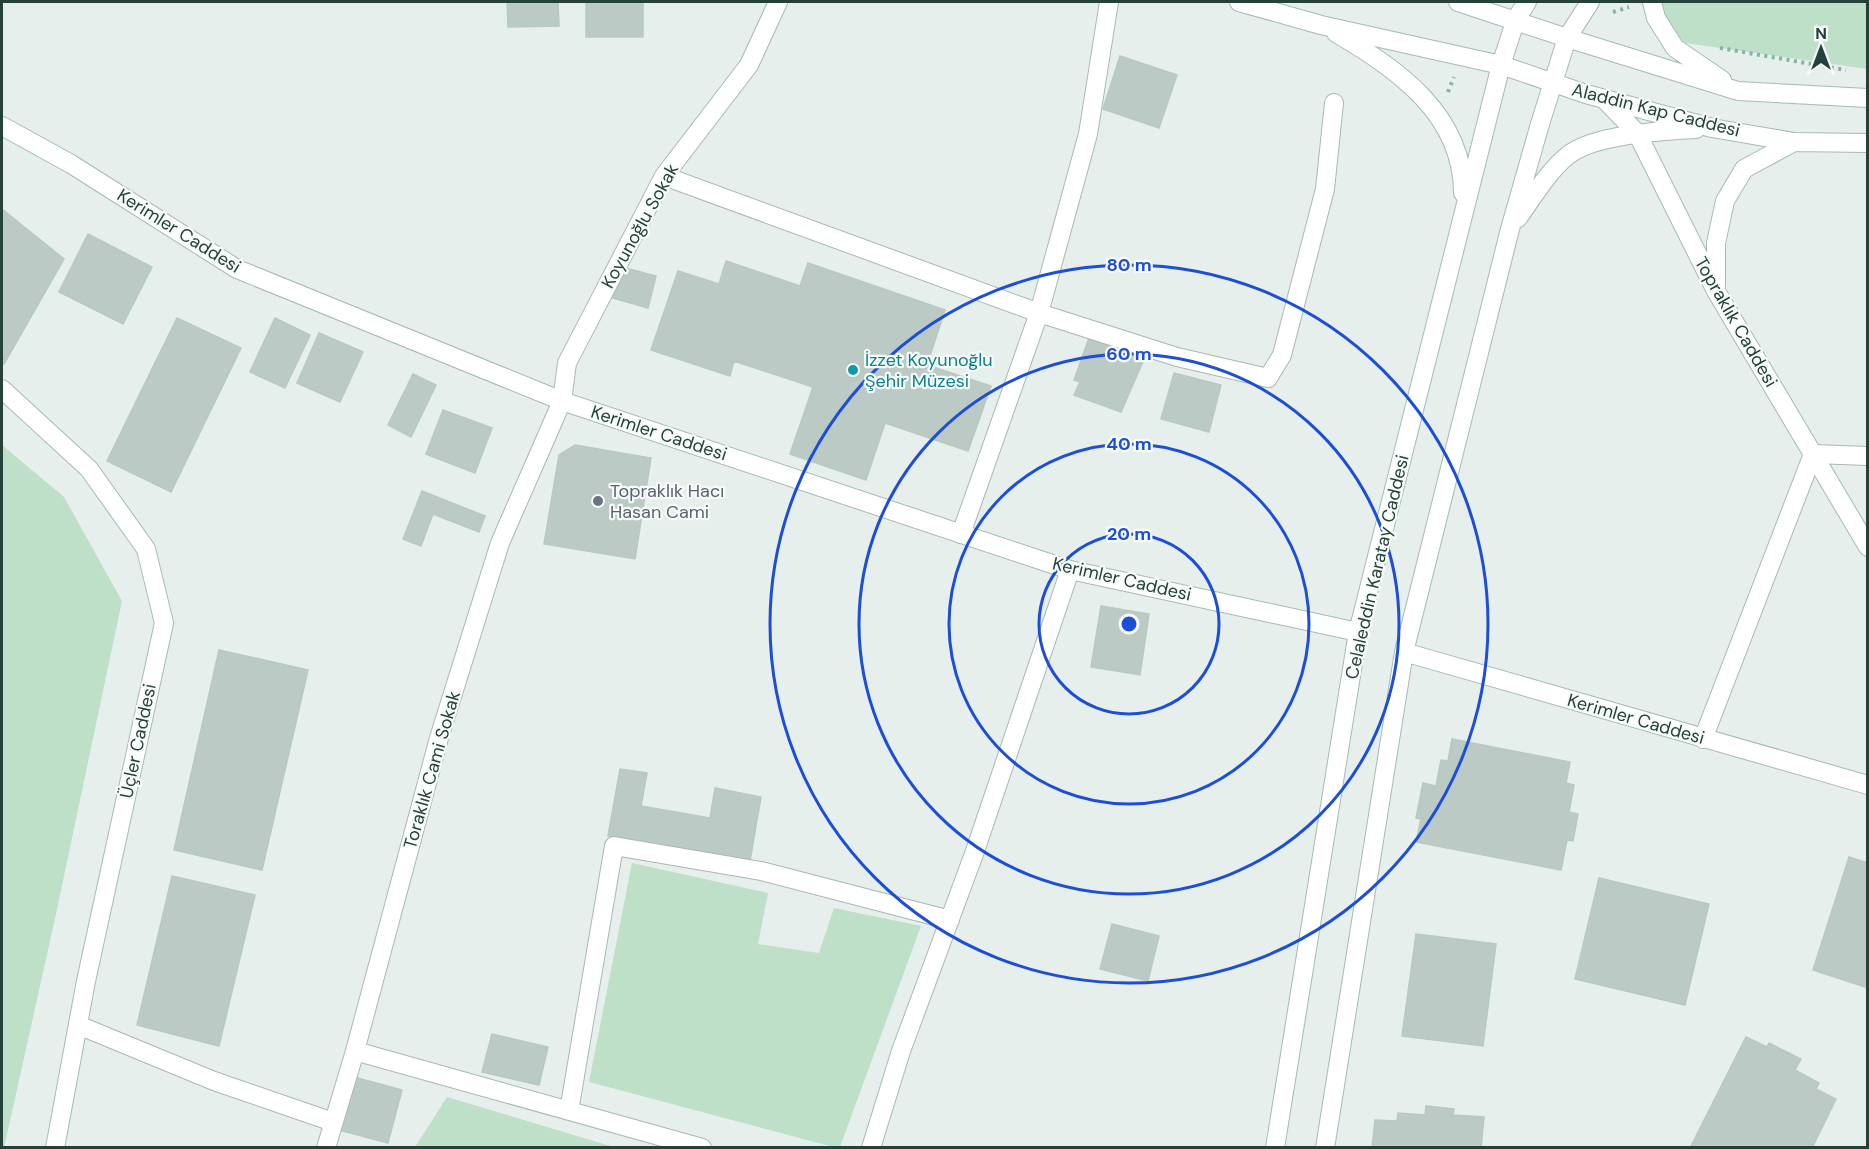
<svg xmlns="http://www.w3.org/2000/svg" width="1869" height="1149" viewBox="0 0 1869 1149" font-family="'DM Sans',sans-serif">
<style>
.green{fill:#bfe0c8}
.building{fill:#bbcac4;stroke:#b8c9c2;stroke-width:1.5}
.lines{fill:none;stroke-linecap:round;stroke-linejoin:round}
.street-casing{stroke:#a8b8b2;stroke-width:20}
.secondary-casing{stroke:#a4bbb3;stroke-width:20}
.path{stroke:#86b3a5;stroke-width:4;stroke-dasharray:3 4.5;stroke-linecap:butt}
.street{stroke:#fff;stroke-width:18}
.secondary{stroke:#fff;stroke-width:18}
.ring{fill:none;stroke:#1d4ed8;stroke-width:3}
.culture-dot{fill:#0f9aa8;stroke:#f7fbf9;stroke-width:2}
.worship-dot{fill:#6b7280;stroke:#f7fbf9;stroke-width:2}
.labels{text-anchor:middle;stroke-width:4.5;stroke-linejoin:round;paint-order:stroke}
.street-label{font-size:18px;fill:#24423a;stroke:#f7fbf9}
.culture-label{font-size:18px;fill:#0d838f;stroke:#f7fbf9;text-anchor:start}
.worship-label{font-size:18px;fill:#5b616d;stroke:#f7fbf9;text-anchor:start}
.centre{fill:#1d4ed8;stroke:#f7fbf9;stroke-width:3}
.ring-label{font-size:18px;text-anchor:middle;font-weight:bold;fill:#1d4ed8;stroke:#f7fbf9;stroke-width:4.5;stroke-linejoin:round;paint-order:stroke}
</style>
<rect width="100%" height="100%" fill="#e6efeb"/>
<path class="green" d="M1658 2H1867V69L1685 43 1661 18Z
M2 445 64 497 122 601 56 914 4 1148 2 1147Z
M632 863 768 893 758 944 819 953 834 908 921 926 840 1147H833L589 1082Z
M447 1097 614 1147H415Z"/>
<path class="building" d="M507 2H558L559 26 508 27Z
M586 2H643V37H586Z
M1120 56 1177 75 1159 128 1103 109Z
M2 209 64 259 4 364 2 361Z
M88 234 152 267 123 324 59 292Z
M726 261 800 286 808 263 945 310 927 365 991 386 968 451 885 423 866 480 790 454 813 387 734 361 730 376 651 350 678 271 719 284Z
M622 267 656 276 648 308 613 298Z
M177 318 241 348 171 492 107 461Z
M275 318 310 335 285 388 250 372Z
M319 333 363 352 340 402 297 383Z
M1090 335 1145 357 1121 412 1074 395 1080 382 1074 380Z
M1174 373 1221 385 1209 432 1161 419Z
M413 374 436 385 411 437 388 425Z
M443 410 492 428 475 473 426 454Z
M575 445 651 458 635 559 544 544 559 455Z
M422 491 485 516 479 532 433 514 421 546 403 539Z
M1101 606 1149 614 1140 675 1091 667Z
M219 650 308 670 262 870 174 850Z
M1452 739 1570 762 1566 783 1574 785 1569 812 1578 814 1573 841 1567 840 1561 870 1416 842 1421 819 1416 818 1423 783 1436 786 1441 760 1448 761Z
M620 769 647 773 641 806 710 818 715 788 761 797 750 861 608 836Z
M1849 857 1868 863V988L1813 970Z
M172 876 255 895 219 1046 137 1025Z
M1599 878 1709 904 1685 1005 1575 979Z
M1112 924 1159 936 1148 981 1100 969Z
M1416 934 1496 944 1483 1046 1402 1036Z
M492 1034 548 1047 539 1085 482 1072Z
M1746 1037 1767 1047 1769 1043 1801 1059 1795 1070 1819 1083 1816 1089 1836 1099 1812 1148H1690Z
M354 1077 402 1090 388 1143 339 1130Z
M1426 1106 1454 1109 1453 1115 1484 1117 1481 1148H1372L1375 1120 1397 1121 1398 1113 1425 1115Z"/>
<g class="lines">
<defs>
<path id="street" d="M664 176 1039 313 1177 357 1268 378 1282 355 1325 189 1334 103
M961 534 1039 313 1088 134 1109 2
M1703 739 1813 454 1868 456
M78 1025 214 1081 333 1122
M355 1051 702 1148
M569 1111 614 846 761 871 950 920
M326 1148 355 1051 439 738 500 543 562 401 567 363 664 176 749 65 778 2
M871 1148 901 1051 974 854 1070 570"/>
<path id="secondary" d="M1239 2 1321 25 1501 65 1586 94 1712 128 1794 142 1868 143
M1458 2 1567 38 1738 91 1868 98
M1652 2 1656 18 1675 48 1722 80
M1336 33C1397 69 1463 114 1463 193
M1605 100 1637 133 1716 291 1868 547
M2 126 71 164 237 269 562 401 1070 570 1358 632
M1518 218C1533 197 1547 173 1567 156 1593 134 1662 131 1696 129
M1716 286V243L1725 201 1744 169 1794 142
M2 389 89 469 146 549 164 623 86 981 55 1148
M1404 652 1868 785
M1275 1148 1358 632 1501 65 1516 19 1527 2
M1325 1148 1404 652 1510 229 1540 124 1567 38 1590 2"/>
</defs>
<use href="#street" class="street-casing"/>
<use href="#secondary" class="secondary-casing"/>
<path class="path" d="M1613 12 1629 7
M1720 48 1846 70
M1448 92 1454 77"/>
<use href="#street" class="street"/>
<use href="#secondary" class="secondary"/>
</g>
<g class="ring">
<circle cx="1129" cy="624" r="90"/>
<circle cx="1129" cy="624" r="180"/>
<circle cx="1129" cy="624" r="270"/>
<circle cx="1129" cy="624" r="359"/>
</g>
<circle class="culture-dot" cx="853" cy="370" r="6"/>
<circle class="worship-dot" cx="598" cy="501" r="6"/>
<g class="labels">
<g class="street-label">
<text transform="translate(1656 110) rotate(14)" y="6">Aladdin Kap Caddesi</text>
<text transform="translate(640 226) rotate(-61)" y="6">Koyunoğlu Sokak</text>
<text transform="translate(179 231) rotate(32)" y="6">Kerimler Caddesi</text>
<text transform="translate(1736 322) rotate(60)" y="6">Topraklık Caddesi</text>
<text transform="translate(659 433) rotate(18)" y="6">Kerimler Caddesi</text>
<text transform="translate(1377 567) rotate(-77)" y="6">Celaleddin Karatay Caddesi</text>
<text transform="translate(1122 579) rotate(13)" y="6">Kerimler Caddesi</text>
<text transform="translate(1636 719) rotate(16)" y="6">Kerimler Caddesi</text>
<text transform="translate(138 741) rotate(-78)" y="6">Üçler Caddesi</text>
<text transform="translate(432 770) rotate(-74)" y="6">Toraklık Cami Sokak</text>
</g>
<g class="culture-label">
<text x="865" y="366">İzzet Koyunoğlu<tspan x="865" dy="21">Şehir Müzesi</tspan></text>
</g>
<g class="worship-label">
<text x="610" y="497">Topraklık Hacı<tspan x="610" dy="21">Hasan Cami</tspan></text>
</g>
</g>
<circle cx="1129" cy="624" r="9" class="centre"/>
<g class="ring-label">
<text x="1129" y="271">80 m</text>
<text x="1129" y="360">60 m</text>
<text x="1129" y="450">40 m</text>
<text x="1129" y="540">20 m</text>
</g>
<rect width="1869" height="1149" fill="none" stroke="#24423a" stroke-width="6"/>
<g transform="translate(1821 48)" stroke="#f7fbf9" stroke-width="4.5" paint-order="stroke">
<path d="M0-4.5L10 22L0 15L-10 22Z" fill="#24423a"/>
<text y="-9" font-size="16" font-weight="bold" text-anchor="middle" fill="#24423a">N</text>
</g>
</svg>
